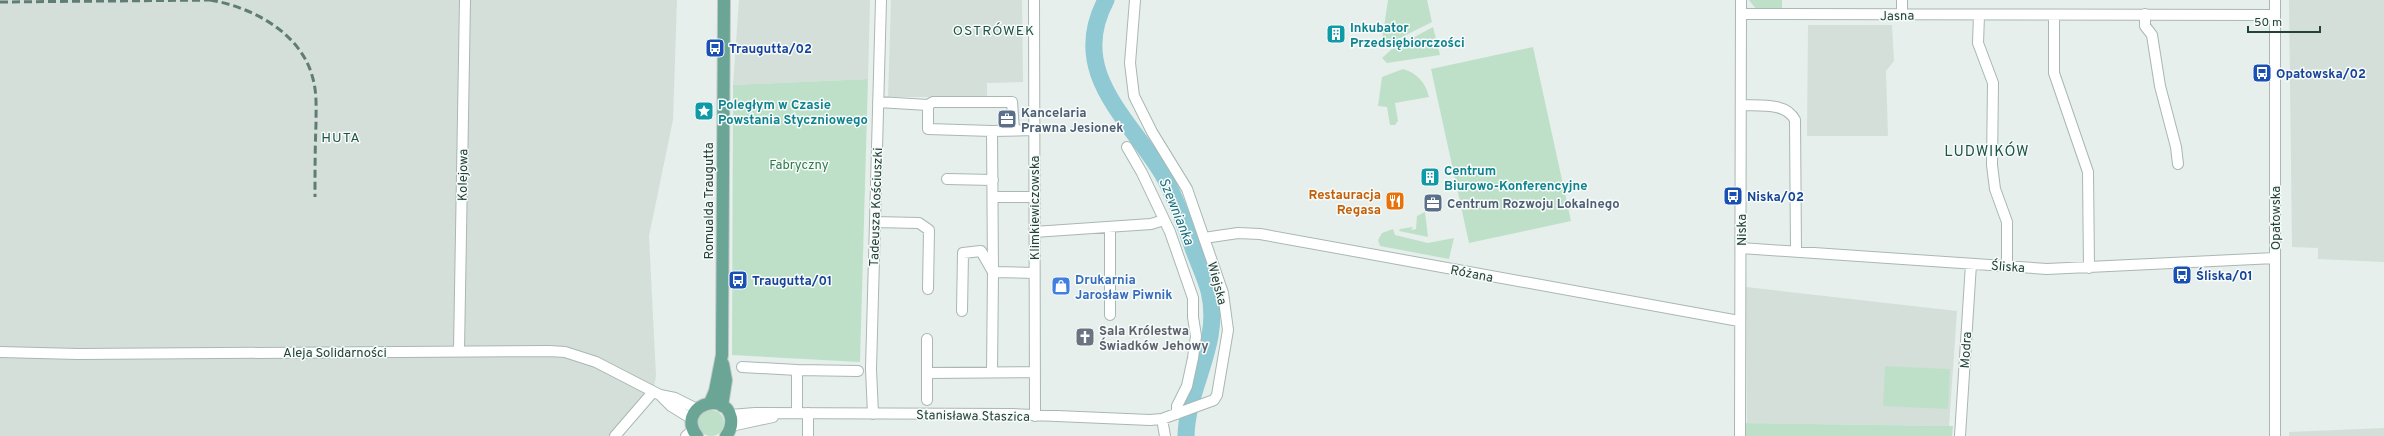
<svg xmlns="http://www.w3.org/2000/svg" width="2384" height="436" viewBox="0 0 2384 436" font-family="Overpass,sans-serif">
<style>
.built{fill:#d4dfda}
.green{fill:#bfe0c8}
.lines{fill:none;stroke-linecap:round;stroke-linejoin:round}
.river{stroke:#8ec9d4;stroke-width:17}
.minor-casing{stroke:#a8b8b2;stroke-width:12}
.major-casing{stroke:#c2cac8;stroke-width:14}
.minor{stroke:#fff;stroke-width:10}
.major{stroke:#6aa596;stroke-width:12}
.rail{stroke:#5f7d75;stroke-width:3;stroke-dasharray:8 4;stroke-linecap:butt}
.labels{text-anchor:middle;stroke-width:3;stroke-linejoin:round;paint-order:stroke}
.street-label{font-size:13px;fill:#24423a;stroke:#f7fbf9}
.culture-label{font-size:13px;font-weight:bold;fill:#0d838f;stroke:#f7fbf9;text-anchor:start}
.transit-label{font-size:13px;font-weight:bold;fill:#164399;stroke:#f7fbf9;text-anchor:start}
.service-label{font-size:13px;font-weight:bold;fill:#4e5e75;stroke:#f7fbf9;text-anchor:start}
.park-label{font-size:13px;fill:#2d7a4b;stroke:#f7fbf9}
.food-label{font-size:13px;font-weight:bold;fill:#c56008;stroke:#f7fbf9;text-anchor:end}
.shop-label{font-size:13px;font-weight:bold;fill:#366cbe;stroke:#f7fbf9;text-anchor:start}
.worship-label{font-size:13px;font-weight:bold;fill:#5b616d;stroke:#f7fbf9;text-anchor:start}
.neighbourhood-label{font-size:14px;letter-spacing:1px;fill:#1f5548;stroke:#f7fbf9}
.water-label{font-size:14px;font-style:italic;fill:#1c6f80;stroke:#f7fbf9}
.quarter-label{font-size:15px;letter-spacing:1px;fill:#1f5548;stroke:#f7fbf9}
</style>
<rect width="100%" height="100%" fill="#e6efeb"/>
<path class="built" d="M0 0H677L673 120 649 236 656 376 653 392 615 436H0Z
M739 0H870L868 79 733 85Z
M891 0H1022L1023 82 987 83V97H888Z
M2289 0H2384V262L2318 259V248L2292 247Z
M1808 25H1892L1894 61 1886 71 1888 136H1807Z
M1746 287 1957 311 1949 426 1747 423Z
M2384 428V436H2289V432Z"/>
<path class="green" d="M1388 0H1427L1432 22 1388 44 1382 40Z
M1749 0H1782V9H1756Z
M1433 27 1440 55 1387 63 1382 58 1392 49Z
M1533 47 1571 221 1469 243 1431 69Z
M1403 69C1417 73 1426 83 1429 97L1395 103 1398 121 1395 125H1390L1387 107 1378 106 1382 77Z
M868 79 860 362 732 355 733 85Z
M1425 212 1428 237 1399 231 1400 229 1413 227 1411 230 1416 229 1417 216Z
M1393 229 1395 235 1428 243 1454 238 1449 259 1380 246 1378 240 1382 233Z
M1885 366 1950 369 1948 409 1883 406Z
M698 423a13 13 0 1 1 26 0a13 13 0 1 1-26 0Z
M1745 423 1949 426H1953L1952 436H1745Z"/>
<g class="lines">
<path class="river" d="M1106 0C1068 71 1127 116 1162 173 1175 195 1183 221 1192 245 1197 260 1205 276 1209 291 1222 344 1187 386 1186 436"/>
<defs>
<path id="minor" d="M1034 0 1035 416
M2275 0V436
M1741 14 2275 15
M1902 14V0
M2145 14V26L2152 35 2160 86 2176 147 2178 164
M1979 15 1978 43 1993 83 1992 165 1995 189 2007 222V266
M2054 16V73L2088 172 2089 268
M878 102 928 105V129L992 131
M928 105 933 102H1012L1014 130
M1741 105C1759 106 1786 102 1795 120L1796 252
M1034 130 992 131 993 272 1034 273
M1127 147 1142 173 1170 232 1193 298V317L1196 336 1193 358 1187 386 1177 406V414
M947 179 993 180
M993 197H1034
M875 222 919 223 929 230 928 289
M1110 227V315
M1034 232 1151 224 1164 220
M1204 238 1238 233 1260 234 1739 321
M1741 248 2047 269 2275 258
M962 311 963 253 981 251 993 272 992 372
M927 339V373L1035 372
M459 350 465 0
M0 352 78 354 549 351 565 352 596 362 660 395 671 406 692 419
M742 367 797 370
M660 395 675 398 697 409
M927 400V373
M797 413V370L858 371
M873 414 871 369 881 0
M730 415 755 413 1010 414 1150 420 1162 419 1214 400 1217 395 1228 330 1223 293 1187 189 1152 132 1134 96 1130 63 1135 0
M1162 419 1165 436
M731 426 773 417
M615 436 653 392
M686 436 693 430
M808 436V413
M1740 436 1741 0
M1960 436 1971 264"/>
<path id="major" d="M710 403 715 391 722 355 724 0
M722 406 726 380 723 364
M697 436C675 408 725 388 731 418 732 425 730 431 726 436"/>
</defs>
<use href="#minor" class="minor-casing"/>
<use href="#major" class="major-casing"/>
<use href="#minor" class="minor"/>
<use href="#major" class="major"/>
<path class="rail" d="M210 0C252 7 302 33 313 79 317 93 316 109 316 124 315 148 315 173 315 197
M0 2 215 0"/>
</g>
<defs>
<symbol id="building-square" viewBox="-11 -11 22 22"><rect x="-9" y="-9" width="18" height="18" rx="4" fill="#0f9aa8" stroke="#f7fbf9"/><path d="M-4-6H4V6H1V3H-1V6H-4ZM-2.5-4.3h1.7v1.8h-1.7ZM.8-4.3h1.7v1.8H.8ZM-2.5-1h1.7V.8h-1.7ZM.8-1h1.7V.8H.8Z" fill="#fff"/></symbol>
<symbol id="bus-square" viewBox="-11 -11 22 22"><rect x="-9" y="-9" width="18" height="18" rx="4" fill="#1a4fb4" stroke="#f7fbf9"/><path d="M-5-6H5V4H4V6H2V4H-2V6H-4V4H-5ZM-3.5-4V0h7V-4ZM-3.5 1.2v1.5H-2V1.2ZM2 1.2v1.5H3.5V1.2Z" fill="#fff"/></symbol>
<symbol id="sight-square" viewBox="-11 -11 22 22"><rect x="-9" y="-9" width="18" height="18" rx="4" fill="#0f9aa8" stroke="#f7fbf9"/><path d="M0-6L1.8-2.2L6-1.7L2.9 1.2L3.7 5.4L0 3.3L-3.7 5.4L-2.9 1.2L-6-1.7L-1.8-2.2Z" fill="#fff"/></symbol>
<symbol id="office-square" viewBox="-11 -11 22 22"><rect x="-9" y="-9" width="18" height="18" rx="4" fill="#5c6f8a" stroke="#f7fbf9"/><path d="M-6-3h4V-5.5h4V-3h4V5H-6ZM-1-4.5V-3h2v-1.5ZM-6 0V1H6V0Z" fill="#fff"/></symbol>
<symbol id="restaurant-square" viewBox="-11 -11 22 22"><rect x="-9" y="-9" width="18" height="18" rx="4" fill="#e8710a" stroke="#f7fbf9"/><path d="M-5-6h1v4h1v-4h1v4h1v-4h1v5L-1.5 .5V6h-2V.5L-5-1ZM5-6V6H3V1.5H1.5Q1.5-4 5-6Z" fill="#fff"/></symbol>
<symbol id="shop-square" viewBox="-11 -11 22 22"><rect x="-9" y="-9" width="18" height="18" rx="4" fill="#3f7fe0" stroke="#f7fbf9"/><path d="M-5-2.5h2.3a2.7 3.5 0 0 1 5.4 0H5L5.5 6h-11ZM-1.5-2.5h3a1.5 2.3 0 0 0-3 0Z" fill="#fff"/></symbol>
<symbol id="church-square" viewBox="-11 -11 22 22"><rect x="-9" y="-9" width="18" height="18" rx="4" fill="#6b7280" stroke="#f7fbf9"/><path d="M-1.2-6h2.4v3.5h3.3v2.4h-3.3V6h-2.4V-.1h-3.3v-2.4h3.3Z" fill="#fff"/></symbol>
</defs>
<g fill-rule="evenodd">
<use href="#building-square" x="1325" y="23" width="22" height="22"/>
<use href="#bus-square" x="704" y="37" width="22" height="22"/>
<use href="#bus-square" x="2251" y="62" width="22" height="22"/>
<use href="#sight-square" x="693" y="100" width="22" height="22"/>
<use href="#office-square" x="996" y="108" width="22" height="22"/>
<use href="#building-square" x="1419" y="166" width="22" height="22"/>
<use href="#bus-square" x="1722" y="185" width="22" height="22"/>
<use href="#restaurant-square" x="1384" y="190" width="22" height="22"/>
<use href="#office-square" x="1422" y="192" width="22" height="22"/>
<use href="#bus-square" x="2171" y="264" width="22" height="22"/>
<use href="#bus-square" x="727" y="269" width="22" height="22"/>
<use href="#shop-square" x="1050" y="275" width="22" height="22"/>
<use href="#church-square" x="1074" y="326" width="22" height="22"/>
</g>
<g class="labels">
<g class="street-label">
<text transform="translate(1897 15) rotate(-1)" y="5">Jasna</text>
<text transform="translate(462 175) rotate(-89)" y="5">Kolejowa</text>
<text transform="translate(708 201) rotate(-90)" y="5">Romualda Traugutta</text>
<text transform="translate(875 207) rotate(-88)" y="5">Tadeusza Kościuszki</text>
<text transform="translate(1034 208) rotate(-90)" y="5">Klimkiewiczowska</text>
<text transform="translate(2275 218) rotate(-90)" y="5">Opatowska</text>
<text transform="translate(1741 230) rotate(-90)" y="5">Niska</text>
<text transform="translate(2008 266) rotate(4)" y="5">Śliska</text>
<text transform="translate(1472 273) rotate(11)" y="5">Różana</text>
<text transform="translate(1218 283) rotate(75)" y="5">Wiejska</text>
<text transform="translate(1965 350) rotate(-86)" y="5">Modra</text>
<text x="335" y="357">Aleja Solidarności</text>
<text transform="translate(973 415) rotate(1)" y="5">Stanisława Staszica</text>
</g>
<g class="culture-label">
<text x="1350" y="32">Inkubator<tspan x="1350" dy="15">Przedsiębiorczości</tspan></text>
<text x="718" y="109">Poległym w Czasie<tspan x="718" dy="15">Powstania Styczniowego</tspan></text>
<text x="1444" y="175">Centrum<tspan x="1444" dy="15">Biurowo-Konferencyjne</tspan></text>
</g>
<g class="transit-label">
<text x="729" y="53">Traugutta/02</text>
<text x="2276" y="78">Opatowska/02</text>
<text x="1747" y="201">Niska/02</text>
<text x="2196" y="280">Śliska/01</text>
<text x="752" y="285">Traugutta/01</text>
</g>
<g class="service-label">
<text x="1021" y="117">Kancelaria<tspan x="1021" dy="15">Prawna Jesionek</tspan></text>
<text x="1447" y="208">Centrum Rozwoju Lokalnego</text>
</g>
<g class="park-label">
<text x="799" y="169">Fabryczny</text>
</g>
<g class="food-label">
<text x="1381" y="199">Restauracja<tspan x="1381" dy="15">Regasa</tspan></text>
</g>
<g class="shop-label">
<text x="1075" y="284">Drukarnia<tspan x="1075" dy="15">Jarosław Piwnik</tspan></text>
</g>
<g class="worship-label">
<text x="1099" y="335">Sala Królestwa<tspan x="1099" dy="15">Świadków Jehowy</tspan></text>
</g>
<g class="neighbourhood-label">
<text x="994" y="35">OSTRÓWEK</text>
<text x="341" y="142">HUTA</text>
</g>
<g class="water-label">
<text transform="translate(1177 211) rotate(68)" y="5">Szewnianka</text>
</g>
<g class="quarter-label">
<text x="1987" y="156">LUDWIKÓW</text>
</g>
</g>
<path d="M2248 26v6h72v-6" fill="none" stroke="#24423a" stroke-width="2"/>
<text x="2254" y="26" font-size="12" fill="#24423a" stroke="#f7fbf9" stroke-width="3" paint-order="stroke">50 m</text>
</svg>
